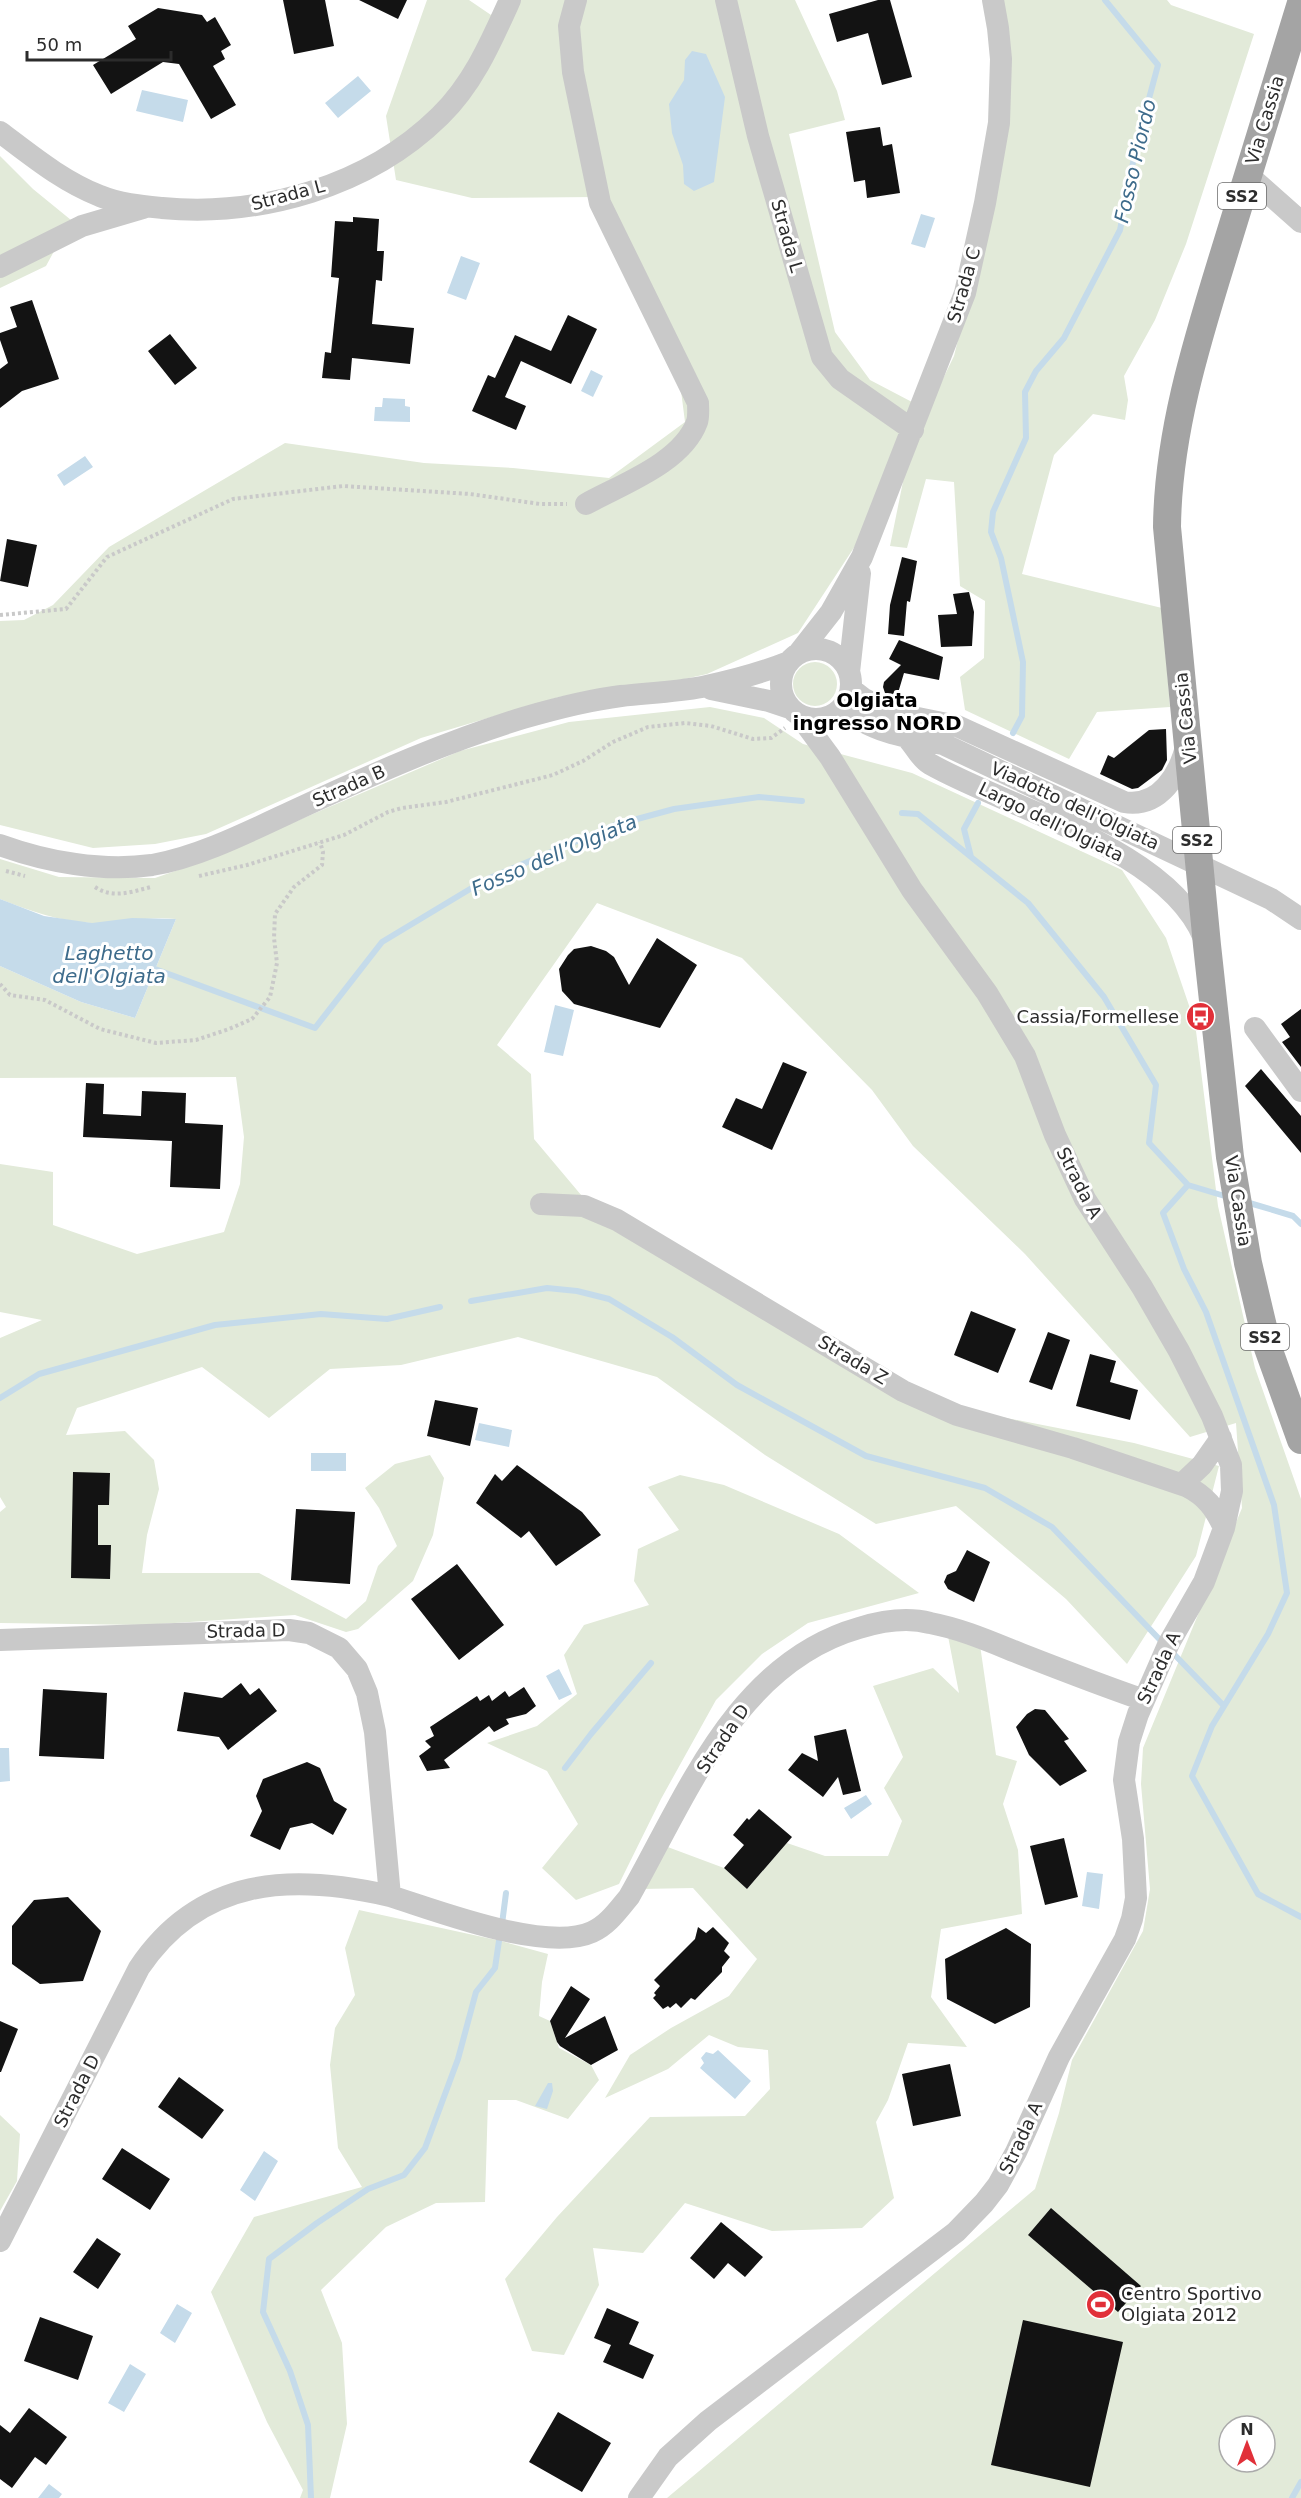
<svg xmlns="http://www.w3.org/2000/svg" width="1301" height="2498" viewBox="0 0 1301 2498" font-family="'DejaVu Sans',sans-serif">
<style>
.green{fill:#e2ead9;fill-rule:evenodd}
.water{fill:#c5dbea}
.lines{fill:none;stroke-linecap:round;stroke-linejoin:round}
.stream{stroke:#c5dbea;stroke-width:6}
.building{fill:#131313}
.path{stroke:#c9c9c9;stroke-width:4;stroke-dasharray:3 3;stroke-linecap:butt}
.minor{stroke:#c9c9c9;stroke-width:22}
.major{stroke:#a4a4a4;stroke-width:28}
.labels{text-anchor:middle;stroke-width:6;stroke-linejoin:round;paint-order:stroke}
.shield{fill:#fff;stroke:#6b6b6b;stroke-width:1.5}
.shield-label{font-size:16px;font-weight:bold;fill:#2c2c2c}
.street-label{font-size:18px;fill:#2c2c2c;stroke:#fff}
.poi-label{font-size:18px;fill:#2c2c2c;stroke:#fff;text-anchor:end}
.water-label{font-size:20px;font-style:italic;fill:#3d6b8b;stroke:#fff}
.neighbourhood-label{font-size:20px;font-weight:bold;fill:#000;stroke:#fff}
</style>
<rect width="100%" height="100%" fill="#fff"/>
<path class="green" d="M427 0H469L491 15 504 0H795L837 91 845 120 789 134 835 332 870 380 912 402 857 543 798 633 707 674 666 683 559 697 421 738 206 834 155 844 93 848 0 825V621L24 620 53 605 109 547 285 443 424 463 513 468 609 478 685 422 679 375 596 197 472 198 396 180 386 116Z
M1000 0H1167L1171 5 1254 34 1186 244 1155 320 1124 376 1128 400 1125 420 1093 414 1054 455 1022 574 1162 608 1170 707 1097 712 1069 759 965 710 960 677 984 658 985 601 960 586 954 482 926 479 907 548 890 546 910 447 954 356 991 207Z
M0 156 33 189 71 220 46 266 0 288Z
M793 684a22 22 0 1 1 44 0a22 22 0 1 1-44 0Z
M710 707 764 718 803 744 912 773 1122 870 1166 938 1195 1023 1218 1206 1255 1368 1301 1499V2498H667L1035 2189 1059 2113 1072 2060 1143 1931 1150 1889 1141 1784 1143 1748 1242 1508 1236 1423 1190 1437 1025 1254 913 1146 872 1090 742 958 597 903 497 1045 531 1074 534 1139 592 1208 925 1402 1134 1443 1219 1466 1196 1556 1127 1664 1066 1599 956 1506 876 1524 765 1455 657 1377 518 1337 401 1365 330 1369 269 1418 202 1367 77 1408 66 1435 125 1431 154 1460 159 1489 147 1535 142 1573H259L346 1619 366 1601 378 1566 397 1546 379 1508 365 1488 395 1464 430 1455 444 1478 433 1535 413 1581 358 1629 346 1632 295 1615 145 1625 0 1623V1512L6 1507 0 1497V1338L42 1320 0 1312V1164L53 1172V1225L137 1254 224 1232 240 1184 244 1137 236 1077 0 1078V966L81 1002 135 1018 176 919C146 916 119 924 91 923 58 921 30 911 0 899V859L59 877 155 878 201 862 460 751 569 722ZM1229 2426H1265V2462H1229Z
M680 1475 724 1485 839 1534 919 1593 808 1623 762 1654 716 1700 661 1799 619 1884 576 1900 542 1868 578 1824 547 1771 487 1743 537 1726 577 1694 564 1655 584 1625 649 1605 634 1581 638 1549 679 1530 648 1487Z
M947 1631 980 1645 996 1755 1017 1761 1003 1804 1018 1850 1022 1914 941 1929 931 1997 967 2047 908 2043 888 2100 876 2122 894 2198 862 2228 772 2231 685 2203 643 2253 593 2248 599 2285 564 2355 532 2351 505 2279 557 2217 650 2117 745 2116 770 2089 768 2050 738 2047 709 2035 668 2069 605 2098 630 2055 671 2028 729 1996 757 1959 693 1888 641 1889 665 1846 724 1868 747 1889 787 1843 825 1856H888L902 1821 884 1788 903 1757 873 1686 933 1668 959 1693Z
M359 1910 501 1941 548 1954 542 1982 539 2016 550 2021 559 2048 591 2065 599 2080 568 2119 516 2100H488L485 2202 436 2203 386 2227 321 2290 342 2343 347 2424 330 2498H300L303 2490 267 2422 211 2292 254 2217 362 2187 338 2148 330 2065 335 2028 355 1995 345 1948Z
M0 2115 20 2134 17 2181 0 2211Z"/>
<path class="water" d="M692 51 706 54 725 97 714 182 694 191 684 184 683 165 672 133 669 104 684 80 685 60Z
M358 76 371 91 338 118 325 103Z
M142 90 188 100 183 122 136 111Z
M921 214 935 218 925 248 911 244Z
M461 256 480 263 466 300 447 293Z
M591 370 603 376 593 397 581 391Z
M383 398 405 399V406L410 407V422L374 421 375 407H382Z
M85 456 93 467 64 486 57 475Z
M0 899 44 916 92 923 132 918 176 919 135 1018 81 1002 0 966Z
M555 1005 574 1010 563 1056 544 1052Z
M479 1423 512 1430 509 1447 475 1440Z
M311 1453H346V1471H311Z
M559 1669 572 1694 559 1700 546 1676Z
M0 1748H9L10 1781 0 1782Z
M866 1795 872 1804 851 1819 844 1808Z
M1087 1872 1103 1874 1099 1909 1082 1906Z
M718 2050 751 2081 735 2099 700 2068 704 2063 701 2058 706 2052 713 2054Z
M548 2083H552L553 2091 547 2109 535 2106Z
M264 2151 278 2161 255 2201 240 2190Z
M177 2304 192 2313 175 2343 160 2333Z
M130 2364 146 2374 124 2412 108 2403Z
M49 2484 62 2494 59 2498H38Z"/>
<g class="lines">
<path class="stream" d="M1013 733 1022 716 1023 662 1001 558 991 532 993 512 1026 438 1025 392 1036 371 1064 338 1120 230 1136 147 1158 65 1105 0
M978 803 964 829 971 857 1028 903 1104 997 1156 1085 1149 1143 1188 1185 1228 1197
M902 813 918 814 971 857
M155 969 315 1028 382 942 485 880 615 825 674 809 759 797 802 801
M1188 1185 1163 1213 1184 1269 1206 1312 1274 1505 1287 1593 1268 1634 1212 1726 1192 1776 1258 1894 1301 1917
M1246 1202 1293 1216 1301 1224
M471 1301 547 1288 577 1291 609 1299 672 1337 737 1385 866 1456 985 1488 1052 1527 1163 1643
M0 1398 39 1374 215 1325 321 1314 387 1319 440 1307
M1170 1650 1224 1706
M565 1768 591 1734 651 1663
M502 1924 506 1893
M311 2498 308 2425 290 2371 263 2312 269 2259 317 2223 368 2189 404 2175 425 2148 458 2059 476 1992 495 1968 500 1934
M1292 2498 1301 2482"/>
</g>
<path class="building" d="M283 0H325L334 46 294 54Z
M359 0H407L398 19Z
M878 0H890L912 77 882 85 868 33 837 42 829 14Z
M158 8 202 15 207 22 215 17 231 45 221 51 225 59 213 66 236 105 211 119 179 64 163 62 111 94 93 65 136 39 128 26Z
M880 127 883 146 892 144 900 193 867 198 865 180 854 182 846 132Z
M353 217 379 219 377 251H384L382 281 376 280 372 324 414 328 410 364 352 358 350 380 322 378 325 352 331 353 339 278 331 277 335 221 353 222Z
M32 300 59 379 22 391 0 408V369L8 363 0 340V333L17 327 10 307Z
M568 315 597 329 571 384 521 361 505 397 526 406 516 430 472 411 488 375 495 378 515 335 551 351Z
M170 334 197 368 175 385 148 351Z
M7 539 37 545 28 587 0 581Z
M902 557 917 561 910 602 907 601 904 636 888 634 890 605Z
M969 592 974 612 972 646 941 647 938 615 957 614 953 594Z
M899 640 943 657 939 680 904 673 898 693 893 696 885 693 883 687 884 682 901 665 889 659Z
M1166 729 1167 760 1162 770 1138 788 1132 789 1100 774 1108 755 1114 758 1149 730Z
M657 938 697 965 660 1028 574 1004 562 991 559 969 568 955 574 949 591 946 606 951 614 957 629 985Z
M1301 1009V1067L1282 1042 1290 1037 1281 1024Z
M783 1062 807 1072 772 1150 722 1127 736 1098 762 1109Z
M1261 1069 1301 1116V1153L1245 1086Z
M86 1083 104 1084 103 1114 141 1116 142 1091 186 1093 185 1123 223 1125 220 1189 170 1187 172 1141 83 1137Z
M971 1311 1016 1329 998 1373 954 1355Z
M1048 1332 1070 1340 1052 1390 1029 1382Z
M1090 1354 1116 1361 1110 1382 1138 1390 1130 1420 1076 1406Z
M435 1400 478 1408 470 1446 427 1436Z
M517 1465 582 1512 601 1535 556 1566 529 1531 521 1538 476 1503 495 1474 502 1481Z
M73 1472 110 1473 109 1505H98V1545H111L110 1579 71 1578Z
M296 1509 355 1512 350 1584 291 1580Z
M967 1550 990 1562 974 1602 948 1589 944 1582 947 1575 956 1571Z
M457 1564 504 1625 459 1660 411 1599Z
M241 1683 250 1695 259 1688 277 1711 228 1750 219 1737 177 1731 184 1692 222 1698Z
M524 1687 536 1706 526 1714 506 1719 509 1724 494 1732 489 1726 444 1760 450 1768 427 1771 419 1756 431 1747 425 1741 434 1736 430 1727 477 1696 480 1701 489 1695 492 1701 505 1691 509 1697Z
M43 1689 107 1693 104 1759 39 1756Z
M1035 1709 1045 1710 1069 1739 1064 1741 1087 1771 1060 1786 1029 1755 1016 1727 1027 1714Z
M846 1729 861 1791 843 1795 838 1777 823 1797 788 1770 802 1753 818 1761 814 1736Z
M307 1762 320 1768 334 1801 347 1809 333 1835 312 1823 290 1828 280 1850 250 1836 262 1811 256 1796 263 1779Z
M759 1809 792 1837 747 1889 724 1868 744 1845 733 1835 747 1818 749 1820Z
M1064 1838 1078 1897 1045 1905 1030 1846Z
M68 1897 101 1931 83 1981 40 1984 12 1964V1926L34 1900Z
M698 1927 706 1933 713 1927 729 1943 724 1951 730 1957 722 1967V1972L695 2000 691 1998 681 2008 676 2003 670 2008 668 2006 663 2009 653 1998 656 1995 654 1993 660 1986 654 1980 695 1939Z
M1006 1928 1031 1944 1030 2007 995 2024 947 1999 945 1959Z
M571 1986 590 1999 565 2038 605 2016 618 2050 591 2065 560 2046 557 2042 550 2021Z
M0 2021 18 2029 1 2072H0Z
M950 2064 961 2116 913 2126 902 2074Z
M179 2077 224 2110 202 2139 158 2107Z
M122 2148 170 2179 150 2210 102 2179Z
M1051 2208 1141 2286 1118 2312 1028 2235Z
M721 2222 763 2257 745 2277 728 2263 714 2279 690 2258Z
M97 2238 121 2254 98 2289 73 2272Z
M607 2308 639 2322 629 2344 654 2355 643 2379 603 2362 611 2345 594 2338Z
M40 2317 93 2336 78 2380 24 2361Z
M1023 2320 1123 2342 1090 2487 991 2465Z
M29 2408 67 2437 46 2465 35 2457 12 2488 0 2479V2425L10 2433Z
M558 2412 611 2443 582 2492 529 2462Z"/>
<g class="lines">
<path class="path" d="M0 615 66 609 107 557 233 499 343 486 470 494 540 504H567
M6 871 25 876
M199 876 247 865 344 835 388 812 402 808 446 802 553 775 583 761 613 742 648 727 685 723 711 726 753 739 771 738 785 728
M95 887C113 899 131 892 151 887
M0 984 10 995 45 1000 100 1029 156 1043 196 1040 229 1029 252 1019 270 997 277 963 274 938 275 914 294 887 322 865 323 852 320 842"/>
<path class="minor" d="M576 0 569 26 573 72 600 203 698 403C698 409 699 416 697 422 682 463 622 484 586 504
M726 0 758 136 822 357 840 379 913 430
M0 132C32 156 62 181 100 196 119 204 141 206 162 208 260 217 368 187 440 116 473 84 491 42 510 0
M1248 175 1301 222
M0 267 82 226 143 208
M781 684a35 35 0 1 1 70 0a35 35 0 1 1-70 0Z
M798 654 831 612 862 557 965 293 985 203 999 123 1001 59 998 28 993 0
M849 672 860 573
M711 689 769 701 790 708
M851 689 864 699 893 713 957 726 1124 802C1160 808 1180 774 1187 743
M843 707C869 732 909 738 943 744L1271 899 1301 919
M903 734C914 742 918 757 930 764 1009 809 1167 848 1204 938
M0 845C47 862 102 872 152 865 201 857 258 827 304 806 375 773 448 741 523 718 554 709 589 700 621 696 647 693 675 692 702 687 731 681 761 673 789 662
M1255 1028 1301 1091
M541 1204 584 1206 617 1220 903 1391 957 1415 1073 1448 1186 1486C1206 1496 1215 1508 1224 1528
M1182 1484 1202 1465 1221 1438
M0 1640 289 1630 309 1633 339 1648 357 1669 367 1693 375 1732 390 1896C291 1873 200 1877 139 1968L0 2241
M390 1896C438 1911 546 1953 592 1932 608 1925 618 1910 629 1897 686 1797 736 1663 859 1628 882 1621 907 1617 930 1623 962 1629 991 1642 1021 1654 1062 1670 1103 1686 1144 1700
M639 2498 668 2457 708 2421 956 2232 984 2203 998 2185 1016 2152 1059 2057 1125 1939 1132 1919 1136 1898 1133 1839 1124 1780 1129 1742 1138 1714 1169 1643 1204 1582 1224 1528 1232 1491 1231 1465 1212 1416 1179 1351 1142 1287 1085 1199 1055 1135 1025 1056 987 993 912 890 830 757 799 715"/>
<path class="major" d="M1301 3C1276 84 1251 166 1226 247 1198 338 1168 431 1167 527L1207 945 1230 1157 1248 1263 1268 1348 1301 1440"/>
</g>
<defs>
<symbol id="bus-disc" viewBox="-11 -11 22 22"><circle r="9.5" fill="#e13039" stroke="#fff"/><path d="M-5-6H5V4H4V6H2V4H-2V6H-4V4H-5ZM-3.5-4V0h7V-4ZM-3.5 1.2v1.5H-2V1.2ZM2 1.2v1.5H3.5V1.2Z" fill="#fff"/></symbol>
<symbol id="stadium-disc" viewBox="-11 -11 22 22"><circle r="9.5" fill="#e13039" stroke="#fff"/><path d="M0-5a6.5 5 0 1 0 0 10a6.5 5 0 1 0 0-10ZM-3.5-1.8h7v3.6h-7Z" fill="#fff"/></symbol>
</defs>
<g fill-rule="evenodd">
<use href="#bus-disc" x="1184" y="1000" width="33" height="33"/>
<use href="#stadium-disc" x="1084" y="2288" width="33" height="33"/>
</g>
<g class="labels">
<g class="shield">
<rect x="1218" y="183" width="48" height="26" rx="4.5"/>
<rect x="1173" y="827" width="48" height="26" rx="4.5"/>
<rect x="1241" y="1324" width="48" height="26" rx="4.5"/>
</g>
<g class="shield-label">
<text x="1242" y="202">SS2</text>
<text x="1197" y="846">SS2</text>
<text x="1265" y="1343">SS2</text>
</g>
<g class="street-label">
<text transform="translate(1265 120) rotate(-73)" y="6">Via Cassia</text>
<text transform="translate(288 195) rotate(-15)" y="6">Strada L</text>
<text transform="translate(787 236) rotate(74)" y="6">Strada L</text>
<text transform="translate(964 285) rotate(-74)" y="6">Strada C</text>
<text transform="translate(1186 718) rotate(-96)" y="6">Via Cassia</text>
<text transform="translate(349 786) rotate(-24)" y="6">Strada B</text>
<text transform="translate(1075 806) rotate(25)" y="6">Viadotto dell'Olgiata</text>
<text transform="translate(1051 822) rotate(26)" y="6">Largo dell'Olgiata</text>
<text transform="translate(1079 1183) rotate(63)" y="6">Strada A</text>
<text transform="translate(1238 1201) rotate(81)" y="6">Via Cassia</text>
<text transform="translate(853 1360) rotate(31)" y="6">Strada Z</text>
<text transform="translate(246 1631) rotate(-1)" y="6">Strada D</text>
<text transform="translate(1159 1668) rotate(-65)" y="6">Strada A</text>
<text transform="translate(723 1739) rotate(-56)" y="6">Strada D</text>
<text transform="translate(77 2091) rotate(-63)" y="6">Strada D</text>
<text transform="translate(1021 2138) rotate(-65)" y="6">Strada A</text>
</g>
<g class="poi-label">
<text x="1179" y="1023">Cassia/Formellese</text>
<text x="1121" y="2300" text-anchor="start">Centro Sportivo<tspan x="1121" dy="21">Olgiata 2012</tspan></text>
</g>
<g class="water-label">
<text transform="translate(1135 161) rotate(-77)" y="7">Fosso Piordo</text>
<text transform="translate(554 855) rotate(-23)" y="7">Fosso dell’Olgiata</text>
<text x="109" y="960">Laghetto<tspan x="109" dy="23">dell'Olgiata</tspan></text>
</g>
<g class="neighbourhood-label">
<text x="877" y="707">Olgiata<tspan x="877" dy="23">ingresso NORD</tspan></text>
</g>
</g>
<g transform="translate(1247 2444)"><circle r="28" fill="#ffffff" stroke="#ababab" stroke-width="1.5"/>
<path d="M0-4.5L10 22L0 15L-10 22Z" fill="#e13039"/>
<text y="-9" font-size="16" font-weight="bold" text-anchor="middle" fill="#2c2c2c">N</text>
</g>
<path d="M27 51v9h144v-9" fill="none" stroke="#2c2c2c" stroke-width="3"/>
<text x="36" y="51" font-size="18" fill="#2c2c2c" stroke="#ffffff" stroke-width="4.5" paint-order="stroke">50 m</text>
</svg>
